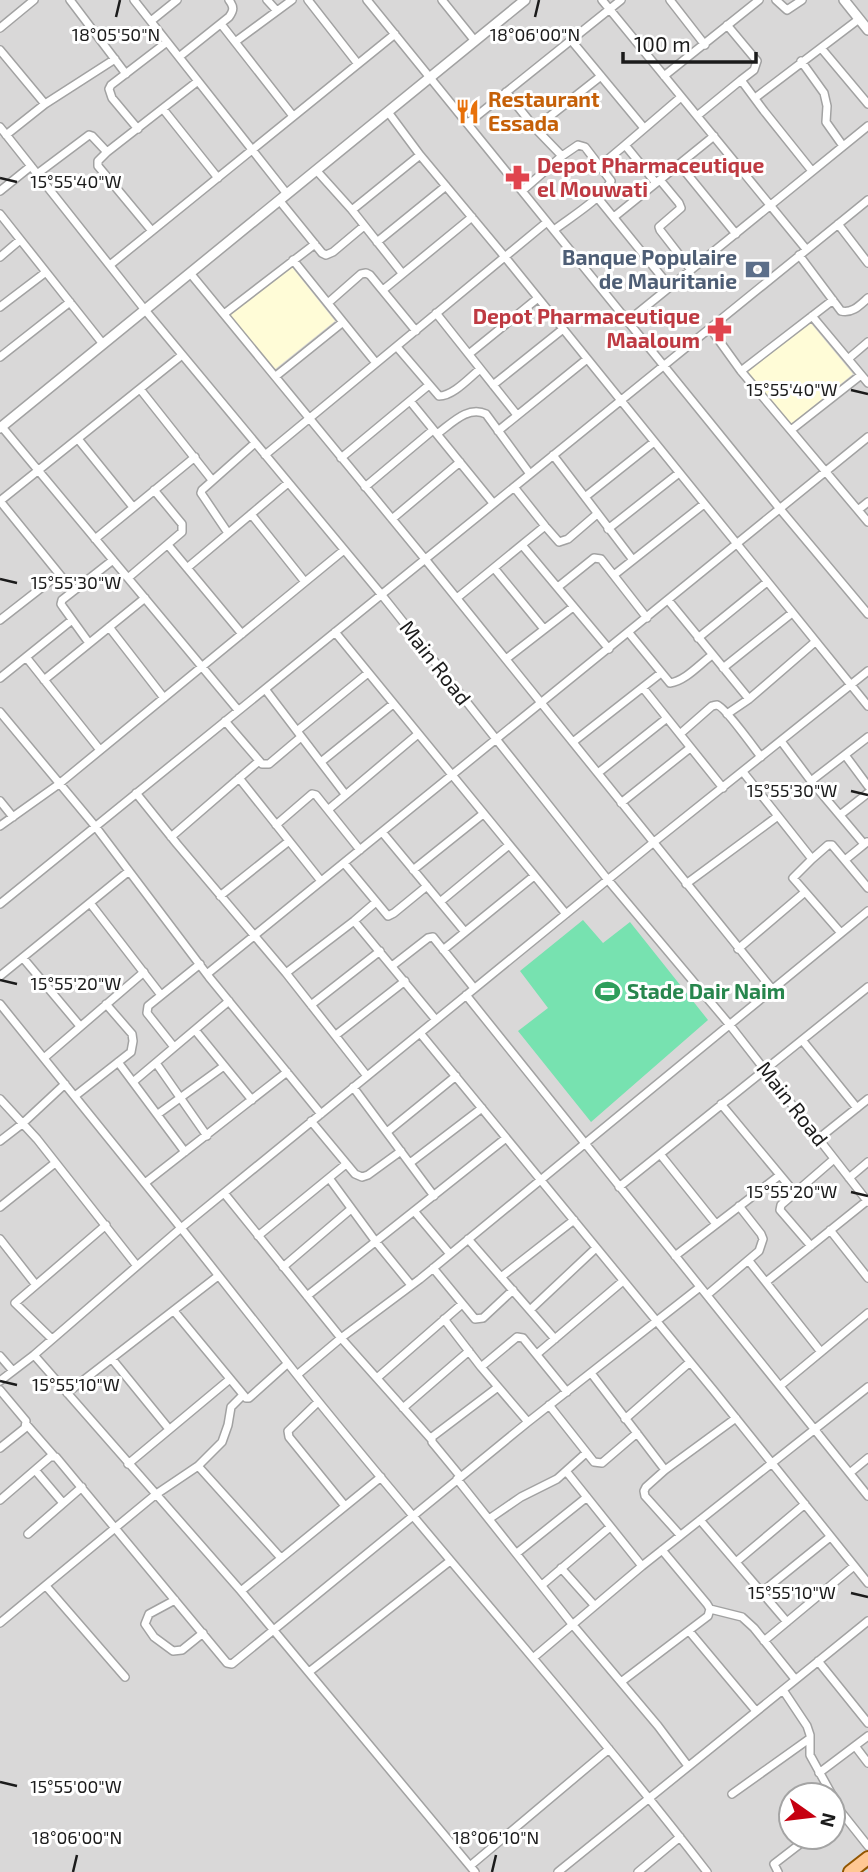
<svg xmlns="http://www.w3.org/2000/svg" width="868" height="1872" viewBox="0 0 868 1872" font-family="'Exo 2',sans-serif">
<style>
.residential{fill:#d9d8d8;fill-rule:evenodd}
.education{fill:#fffcd7}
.pitch{fill:#77e2b0}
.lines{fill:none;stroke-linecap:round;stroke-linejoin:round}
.minor-casing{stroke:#a2a2a2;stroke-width:10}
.tertiary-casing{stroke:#a2a2a2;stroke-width:12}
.primary-casing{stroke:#925600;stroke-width:16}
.minor{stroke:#fff;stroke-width:7}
.tertiary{stroke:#fff;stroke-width:9}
.primary{stroke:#ffc793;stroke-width:12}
.ticks{fill:none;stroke:#1b1b1b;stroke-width:2.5}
.labels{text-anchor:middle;stroke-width:6;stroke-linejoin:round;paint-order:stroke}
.food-label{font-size:21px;font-weight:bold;fill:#c56008;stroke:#fff;text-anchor:start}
.health-label{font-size:21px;font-weight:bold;fill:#be3a42;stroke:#fff;text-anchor:start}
.service-label{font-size:21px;font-weight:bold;fill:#4e5e75;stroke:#fff;text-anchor:end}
.street-label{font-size:21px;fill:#1b1b1b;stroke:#fff}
.leisure-label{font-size:21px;font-weight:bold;fill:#27864d;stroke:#fff;text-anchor:start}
.ticks-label{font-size:18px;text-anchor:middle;fill:#1b1b1b;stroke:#fff;stroke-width:6;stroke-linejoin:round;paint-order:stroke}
</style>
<rect width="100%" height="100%" fill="#ede8df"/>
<path class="residential" d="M0 0H868V1872H0ZM791 1795H833V1837H791Z"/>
<path class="education" d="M291 266 335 321 274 370 230 315Z
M809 321 853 374 789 426 746 373Z"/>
<path class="pitch" d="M583 920 603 943 630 922 708 1020 591 1122 518 1031 548 1008 520 971Z"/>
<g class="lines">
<defs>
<path id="minor" d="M70 0 126 74
M134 0 287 194
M267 0 277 11
M308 0 358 64
M367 0 780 509 868 614
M442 0 475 41
M602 0 806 249
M670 0 705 45
M776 0 787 10 802 0
M151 21 177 0
M221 24 293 116
M727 25 757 61 754 70 741 80
M0 28 34 0
M571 40 644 128
M235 42 292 0
M821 48 868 104
M0 50 45 104
M179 57 229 17C234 10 234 7 229 0
M801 61 824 93 827 106 826 122 843 146
M664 76 759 0
M506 92 535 128 562 156
M755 98 859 19
M163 109 218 178
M388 112 420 155 505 257 868 706
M697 116 741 80 764 111 812 171
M468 123 621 0
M0 127 145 310 381 594 608 880 729 1024 868 1202
M535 128 601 76
M138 129 112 98 109 89 111 85 167 42
M6 135 45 104 115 59
M107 152 98 161V166L152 231
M679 164 736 234
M600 166 625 145
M316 170 352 210 402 273
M37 174 89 135 92 136 107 152 198 81
M660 180 679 203 681 208 659 227 660 230 691 270
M656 183 625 145 681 97
M0 191 31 166
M522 191 562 156 578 145 585 147 611 181C601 199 571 217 554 230
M597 197 670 287
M279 200 322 253 326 255 333 252 364 226
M352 210 420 155
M0 214 103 344
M614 217 714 136
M838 224 868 263
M377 242 446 186
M799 255 841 311C852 314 860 305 868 298
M0 257 20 240
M293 260 376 363
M110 265 395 34
M190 273 425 559 772 989
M383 290 472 217
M328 303 361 274 366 273 370 275 416 331
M0 307 46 272
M436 313 517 415
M224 314 315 244
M812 316 868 383
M628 321 868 126
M710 328 741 371 868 522
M397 347 439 396C453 396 469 378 480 369
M469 354 538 298
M0 357 70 302
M848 359 868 342
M741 371 833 300
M276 376 343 322
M493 385 563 329
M140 389 212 480
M410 401 493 503
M2 427 238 710
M791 430 861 375
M498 431 587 359
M437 434C451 424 468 405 486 414L530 474
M78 439 133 507
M265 455 547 222
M553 455 633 560
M341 458 429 385
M365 487 433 430
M514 487 545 526 559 542 568 539 597 514
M585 497 654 442
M0 501 182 355
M0 501 73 591
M858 510 868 502
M251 514 305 582
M392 519 460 462
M608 529 679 473
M228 533 201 493 202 490 255 443
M95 539 195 457
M168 545 242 634
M522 545 609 649
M187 568 288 483
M494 568 544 629
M614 575 704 504
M128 578 182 532V524L154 490
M558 587 594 558 601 559 647 618
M457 598 545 526
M668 600 749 699
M0 620 59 574
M109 627 164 698
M335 632 566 914
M629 633 670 683C685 681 700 664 712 655
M698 638 767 582
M89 643 63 607 61 604 62 600 113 560
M26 657 100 750
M506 659 573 607
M723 668 792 613
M0 678 72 620
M44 680 145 598
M643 688 723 788
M265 689 345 794
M0 712 95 826 209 977 321 1114
M727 714 749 699 815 642
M225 721 262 764H269L301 737
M297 731 368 673
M680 734 712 706C713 706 715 705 717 705 724 706 755 749 761 757
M781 741 811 781 864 844
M573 742 661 673
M845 755 868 786
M321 762 393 704
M743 772 812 859 828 845H832L868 888
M598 773 667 718
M239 778 321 881
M811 781 868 737
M136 793 177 844 286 973 367 1076
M0 801 13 817
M621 803 690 748
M329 809 418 734
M840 815 868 793
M276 825 312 794 316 795 360 850
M0 826 59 784 344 550
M382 832 465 932
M171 837 259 761
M812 859 793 878 841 933
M845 860 867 842
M344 863 388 916 394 913 427 886
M413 870 483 814
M686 884 778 816
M220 896 289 841
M440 902 509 845
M90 903 161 995
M0 904 868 200
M354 921 436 1020
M738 949 805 892
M443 950 534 876
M23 958 80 1026
M392 966 428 938 433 937 474 988
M286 973 354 921 376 902
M207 974 868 437
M0 976 129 871
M466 995 868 1496
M0 1004 181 1228 297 1375 341 1338 420 1279 868 911
M311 1005 380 951
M195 1030 252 1100
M420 1033 714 1391 868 1583
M336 1035 405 981
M802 1040 857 1108
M174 1047 147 1013 148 1006 200 964
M44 1058 144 972
M118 1062 185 1152
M156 1063 207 1136
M133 1082 229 1001
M353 1087 434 1196
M75 1096 131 1052 133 1041 132 1034 106 1004
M0 1099 37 1139 137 1266
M721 1104 795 1193
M158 1114 224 1066
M311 1121 355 1174 362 1177 368 1175 401 1151
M387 1132 456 1076
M818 1139 868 1099
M0 1141 22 1124 65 1084
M660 1154 716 1224
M410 1163 482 1108
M329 1178 376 1242 411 1285
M849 1178 868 1162
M145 1183 287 1072
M619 1187 868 987
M224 1193 341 1338 431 1439
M0 1207 55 1163
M414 1211 450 1254
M830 1230 868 1278
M258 1236 346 1164
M0 1239 36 1285
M468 1239 555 1339
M811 1246 780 1210 781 1205 834 1159
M675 1256 780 1175
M749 1261 821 1352
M283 1267 351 1209
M433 1268 475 1319 483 1318 513 1290
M501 1277 574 1220
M766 1282 868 1200
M707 1295 759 1251 763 1239 761 1234 739 1206
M307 1296 506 1138
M530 1310 596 1248
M174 1311 246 1398H249L287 1364
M444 1319 481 1367 528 1422
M52 1339 15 1303 106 1225
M537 1354 623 1281
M34 1355 181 1228 654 842 868 671
M0 1356 13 1371
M112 1359 169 1429
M481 1367 517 1337 523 1338 567 1392
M591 1373 665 1470
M297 1375C431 1543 576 1702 707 1872
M377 1378 462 1304
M0 1381 34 1355 241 1591 475 1872
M780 1386 868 1313
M0 1390 26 1421 25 1428 0 1448
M67 1393 218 1276
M318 1402 288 1431 289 1437 345 1506
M549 1405 594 1462 602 1463 637 1433
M403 1408 469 1351
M625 1419 690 1362
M26 1424 54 1456
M128 1464 230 1379
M198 1466 281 1558
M35 1470 63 1503
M851 1472 868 1458
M460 1476 432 1442V1437L498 1387
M457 1479 572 1624 658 1726 688 1766
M0 1500 50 1457H56L227 1663 232 1664 528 1422 700 1287
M489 1519 521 1497 557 1479 586 1453
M700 1520 787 1622
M28 1534 82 1487
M680 1535 645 1496 644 1491 646 1487 665 1470 736 1418
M517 1553 587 1497
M736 1562 805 1504
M642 1566 868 1387
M561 1568 594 1605
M542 1585 610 1527
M46 1586 125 1677
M241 1591 381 1477
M762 1592 830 1537
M175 1600 149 1614 145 1624 154 1637 173 1651 182 1650 203 1633
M710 1609 742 1617 754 1628 795 1679
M0 1623 155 1495 198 1466 222 1442 228 1425 231 1407 243 1395
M689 1631 756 1711
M764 1641 854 1566
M533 1658 642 1566 566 1471
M818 1661 868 1723
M309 1672 450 1561
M621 1682 708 1616 710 1609 707 1604 662 1550
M783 1690 807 1726 810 1735V1755L832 1795
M855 1746 868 1763
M819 1773 868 1736
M732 1794 809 1739
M833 1798 841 1812 868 1846
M470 1866 609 1749
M558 1872 868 1621
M638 1872 680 1837
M778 1872 774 1864 809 1837"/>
<path id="tertiary" d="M844 0 868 30
M0 428 525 0"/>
<path id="primary" d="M850 1872 868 1858"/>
</defs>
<use href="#minor" class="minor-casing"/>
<use href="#tertiary" class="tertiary-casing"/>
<use href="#primary" class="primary-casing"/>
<use href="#minor" class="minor"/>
<use href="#tertiary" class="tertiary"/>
<use href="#primary" class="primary"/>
</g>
<path class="ticks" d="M116 17 120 0M535 17 539 0M0 178 17 182M851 390 868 394M0 579 17 583M851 791 868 795M0 980 17 984M851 1192 868 1196M0 1381 17 1385M851 1593 868 1597M0 1782 17 1786M73 1872 77 1855M492 1872 496 1855"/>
<defs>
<symbol id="restaurant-bare" viewBox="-9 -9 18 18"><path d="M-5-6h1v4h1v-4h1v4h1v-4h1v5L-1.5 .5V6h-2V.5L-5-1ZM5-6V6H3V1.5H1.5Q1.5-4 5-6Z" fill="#e8710a" stroke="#fff" stroke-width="2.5" paint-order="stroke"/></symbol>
<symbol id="pharmacy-bare" viewBox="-9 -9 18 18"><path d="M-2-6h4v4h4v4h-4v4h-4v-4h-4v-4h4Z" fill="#e0444e" stroke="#fff" stroke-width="2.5" paint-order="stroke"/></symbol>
<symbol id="bank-bare" viewBox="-9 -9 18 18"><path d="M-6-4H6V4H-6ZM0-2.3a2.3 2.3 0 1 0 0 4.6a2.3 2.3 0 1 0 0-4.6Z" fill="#5c6f8a" stroke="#fff" stroke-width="2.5" paint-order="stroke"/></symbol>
<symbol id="stadium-bare" viewBox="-9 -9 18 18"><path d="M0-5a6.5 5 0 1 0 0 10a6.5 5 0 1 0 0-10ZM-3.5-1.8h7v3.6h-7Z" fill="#2e9e5b" stroke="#fff" stroke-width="2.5" paint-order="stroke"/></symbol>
</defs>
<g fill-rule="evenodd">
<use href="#restaurant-bare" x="450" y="94" width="35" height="35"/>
<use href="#pharmacy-bare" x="500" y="160" width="35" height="35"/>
<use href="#bank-bare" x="740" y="252" width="35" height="35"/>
<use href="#pharmacy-bare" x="702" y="312" width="35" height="35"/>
<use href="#stadium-bare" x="590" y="974" width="35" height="35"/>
</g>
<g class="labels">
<g class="food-label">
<text x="488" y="107">Restaurant<tspan x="488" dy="24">Essada</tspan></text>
</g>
<g class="health-label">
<text x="537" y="173">Depot Pharmaceutique<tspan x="537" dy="24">el Mouwati</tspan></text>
<text x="700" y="324" text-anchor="end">Depot Pharmaceutique<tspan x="700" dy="24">Maaloum</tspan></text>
</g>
<g class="service-label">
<text x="737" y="265">Banque Populaire<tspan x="737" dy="24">de Mauritanie</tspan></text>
</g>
<g class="street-label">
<text transform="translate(435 663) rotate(52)" y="7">Main Road</text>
<text transform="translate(792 1104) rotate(52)" y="7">Main Road</text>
</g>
<g class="leisure-label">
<text x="627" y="999">Stade Dair Naim</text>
</g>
</g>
<g class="ticks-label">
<text x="116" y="41">18°05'50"N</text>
<text x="535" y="41">18°06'00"N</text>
<text x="76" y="188">15°55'40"W</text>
<text x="792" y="396">15°55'40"W</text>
<text x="76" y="589">15°55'30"W</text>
<text x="792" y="797">15°55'30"W</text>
<text x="76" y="990">15°55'20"W</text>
<text x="792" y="1198">15°55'20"W</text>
<text x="76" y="1391">15°55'10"W</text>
<text x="792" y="1599">15°55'10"W</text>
<text x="76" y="1793">15°55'00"W</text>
<text x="77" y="1844">18°06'00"N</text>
<text x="496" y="1844">18°06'10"N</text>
</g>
<g transform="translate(812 1816) rotate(104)"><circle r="33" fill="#ffffff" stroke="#a4a4a4" stroke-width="2"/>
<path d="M0-5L12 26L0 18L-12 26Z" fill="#c60010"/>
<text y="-10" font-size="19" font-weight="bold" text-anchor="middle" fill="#1b1b1b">N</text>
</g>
<path d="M623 52v10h133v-10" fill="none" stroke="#1b1b1b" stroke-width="3.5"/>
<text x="634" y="52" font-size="21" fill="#1b1b1b" stroke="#ffffff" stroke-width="5" paint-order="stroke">100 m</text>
</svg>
